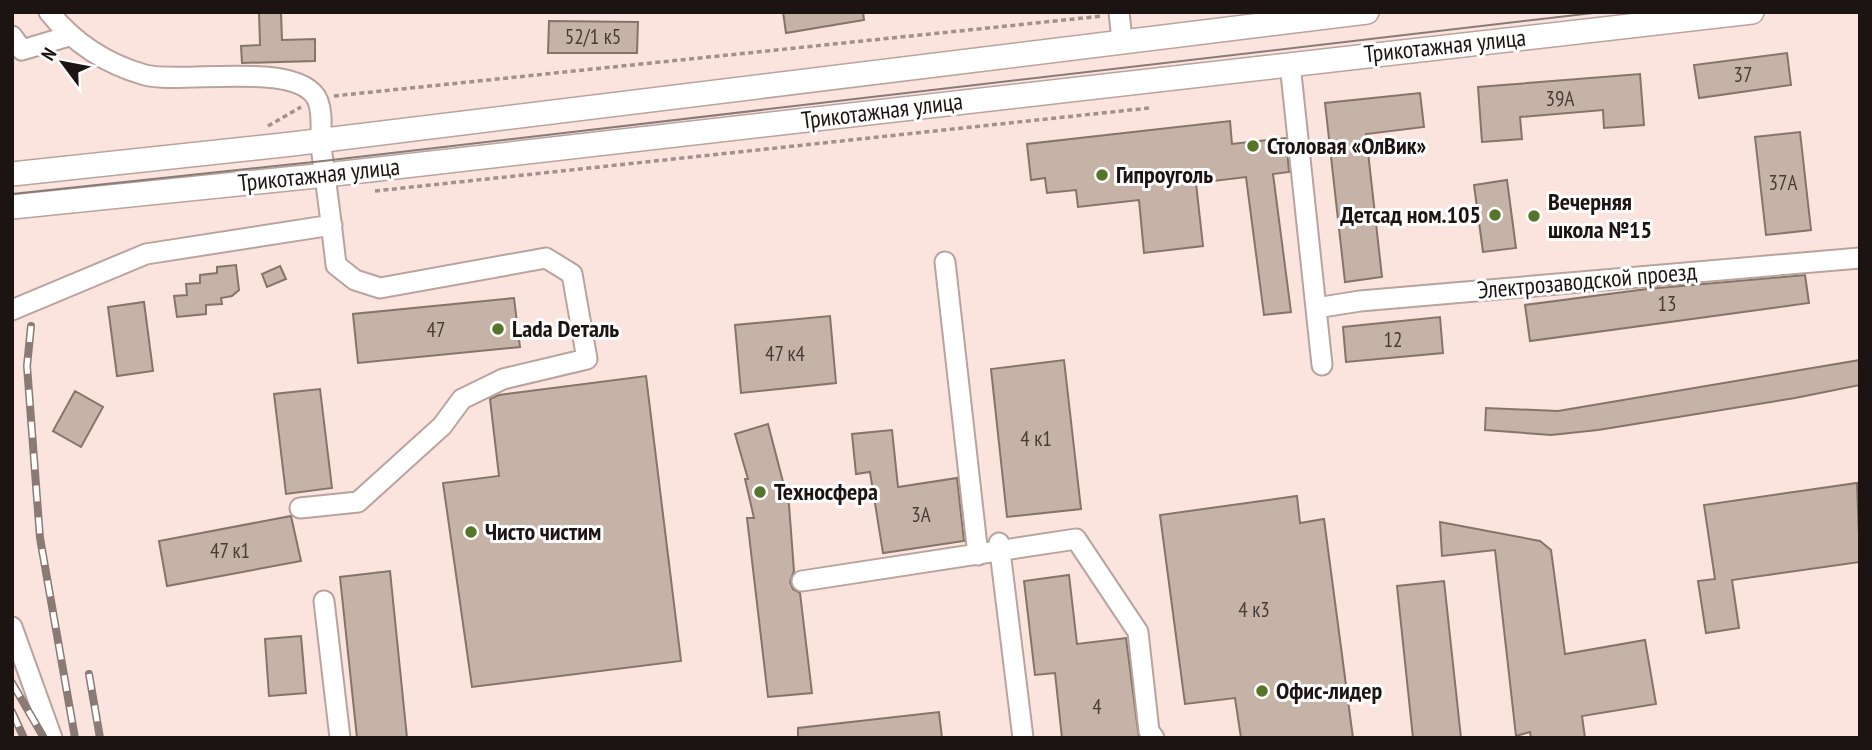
<svg xmlns="http://www.w3.org/2000/svg" width="1872" height="750" viewBox="0 0 1872 750" font-family="'PT Sans Narrow',sans-serif">
<style>
.building{fill:#c6b3a7;stroke:#857469;stroke-width:2}
.lines{fill:none;stroke-linecap:round;stroke-linejoin:round}
.minor-casing{stroke:#b9a39e;stroke-width:23}
.major-casing{stroke:#b9a39e;stroke-width:26}
.path{stroke:#a2908d;stroke-width:3.5;stroke-dasharray:5 3.5;stroke-linecap:butt}
.minor{stroke:#fff;stroke-width:19}
.major{stroke:#fff;stroke-width:23}
.tram{stroke:#8a7a76;stroke-width:2}
.rail-casing{stroke:#8a7a76;stroke-width:8}
.rail{stroke:#fff;stroke-width:5;stroke-dasharray:16;stroke-linecap:butt}
.poi-dot{fill:#56742a;stroke:#fff;stroke-width:2.5}
.labels{text-anchor:middle;stroke-width:6;stroke-linejoin:round;paint-order:stroke}
.number-label{font-size:21px;fill:#463c37}
.street-label{font-size:24px;fill:#1c1412;stroke:#fff}
.poi-label{font-size:24px;font-weight:bold;fill:#1c1412;stroke:#fff;text-anchor:start}
</style>
<rect width="100%" height="100%" fill="#fbe3de"/>
<path class="building" d="M259 12H281L282 40 315 39V61L242 63 241 46 260 45Z
M783 12H863L864 20 786 33Z
M549 21 638 22 637 53H548Z
M1787 53 1791 85 1699 98 1694 65Z
M1640 74 1644 125 1604 128 1603 110 1520 117 1522 139 1482 142 1478 87Z
M1420 93 1424 127 1366 134 1382 277 1345 282 1325 103Z
M1230 121 1232 144 1286 138 1289 172 1273 174 1291 312 1264 315 1246 177 1196 183 1203 246 1144 253 1139 200 1078 207 1076 190 1047 193 1045 178 1031 180 1027 144Z
M1800 132 1811 230 1766 235 1755 137Z
M1507 180 1516 248 1483 252 1474 185Z
M236 265 239 290 232 296 221 298 222 304 206 305V314L177 317 174 296 187 295 186 284 200 283V275L217 273V267Z
M280 266 286 279 267 287 262 274Z
M1805 275 1809 303 1530 341 1525 305 1647 289Z
M514 298 520 347 358 363 353 314Z
M144 302 153 371 117 376 108 307Z
M830 316 836 383 741 393 735 325Z
M1440 317 1443 353 1346 362 1343 327Z
M1064 360 1081 509 1007 517 991 369Z
M1860 360V385L1795 398 1598 430 1551 435 1485 430 1486 408 1558 411Z
M646 376 681 661 472 687 443 483 499 476 490 399 499 395Z
M320 389 332 488 286 494 274 394Z
M75 391 103 407 81 447 53 431Z
M768 424 789 505 794 571 790 582 793 589 800 593 812 693 768 697 747 518H754L745 479H748L735 434Z
M892 430 898 487 957 478 964 541 883 553 870 472 856 474 852 434Z
M1857 483 1860 562 1732 580 1739 628 1706 633 1698 581 1715 579 1704 505Z
M1297 496 1300 523 1324 519 1353 738H1241L1235 698 1185 704 1160 515Z
M291 516 301 561 167 586 159 541Z
M1440 522 1540 541 1551 550 1565 654 1645 640 1656 704 1582 716 1585 738H1531L1530 732 1516 736 1495 550 1442 556Z
M390 571 407 738H357L340 577Z
M1069 575 1077 644 1126 638 1139 738H1062L1055 673 1035 675 1024 581Z
M1444 581 1461 738H1413L1397 586Z
M301 636 306 693 269 696 265 639Z
M939 712 942 738H798V728Z"/>
<g class="lines">
<defs>
<path id="minor" d="M49 12C74 43 106 64 145 75 182 85 301 59 318 101 324 117 319 137 322 154 327 191 332 227 336 265L355 280 380 288 546 258 572 274 587 359 503 379 462 399 442 426 358 502 300 508
M1119 12 1122 40
M12 36 22 50 69 36
M1290 64 1322 365
M945 262 978 555
M1316 308 1360 301 1860 258
M12 310 146 254 332 225
M999 543 1023 738
M802 581 1076 539 1138 632 1149 731 1154 738
M324 601 340 738
M12 627 52 738"/>
<path id="major" d="M12 174 292 144 1367 12
M12 207 326 175 1752 12"/>
</defs>
<use href="#minor" class="minor-casing"/>
<use href="#major" class="major-casing"/>
<path class="path" d="M334 96 1103 16
M268 126 301 107
M375 191 1149 108"/>
<use href="#minor" class="minor"/>
<use href="#major" class="major"/>
<path class="tram" d="M12 194 323 161 1602 12"/>
<defs>
<path id="rail" d="M31 326 27 366 40 538 75 738
M89 674 100 738
M12 683 44 738
M12 712 24 738"/>
</defs>
<use href="#rail" class="rail-casing"/>
<use href="#rail" class="rail"/>
</g>
<g class="poi-dot">
<circle cx="1253" cy="146" r="7"/>
<circle cx="1102" cy="175" r="7"/>
<circle cx="1495" cy="215" r="7"/>
<circle cx="1534" cy="216" r="7"/>
<circle cx="498" cy="329" r="7"/>
<circle cx="760" cy="492" r="7"/>
<circle cx="471" cy="532" r="7"/>
<circle cx="1262" cy="691" r="7"/>
</g>
<g class="labels">
<g class="number-label">
<text x="593" y="44">52/1 к5</text>
<text x="1743" y="82">37</text>
<text x="1560" y="106">39А</text>
<text x="1783" y="190">37А</text>
<text x="1667" y="311">13</text>
<text x="436" y="337">47</text>
<text x="1393" y="347">12</text>
<text x="785" y="361">47 к4</text>
<text x="1036" y="446">4 к1</text>
<text x="921" y="522">3А</text>
<text x="230" y="558">47 к1</text>
<text x="1254" y="617">4 к3</text>
<text x="1097" y="714">4</text>
</g>
<g class="street-label">
<text transform="translate(1445 46) rotate(-6)" y="8">Трикотажная улица</text>
<text transform="translate(882 111) rotate(-7)" y="8">Трикотажная улица</text>
<text transform="translate(319 175) rotate(-6)" y="8">Трикотажная улица</text>
<text transform="translate(1587 281) rotate(-5)" y="8">Электрозаводской проезд</text>
</g>
<g class="poi-label">
<text x="1267" y="154">Столовая «ОлВик»</text>
<text x="1116" y="183">Гипроуголь</text>
<text x="1548" y="210">Вечерняя<tspan x="1548" dy="28">школа №15</tspan></text>
<text x="1481" y="223" text-anchor="end">Детсад ном.105</text>
<text x="512" y="337">Lada Dеталь</text>
<text x="774" y="500">Техносфера</text>
<text x="485" y="540">Чисто чистим</text>
<text x="1276" y="699">Офис-лидер</text>
</g>
</g>
<rect width="1872" height="750" fill="none" stroke="#1c1412" stroke-width="28"/>
<g transform="translate(63 63) rotate(302)" stroke="#ffffff" stroke-width="5" paint-order="stroke">
<path d="M0-5L12 26L0 18L-12 26Z" fill="#1c1412"/>
<text y="-10" font-size="19" font-weight="bold" text-anchor="middle" fill="#1c1412">N</text>
</g>
</svg>
